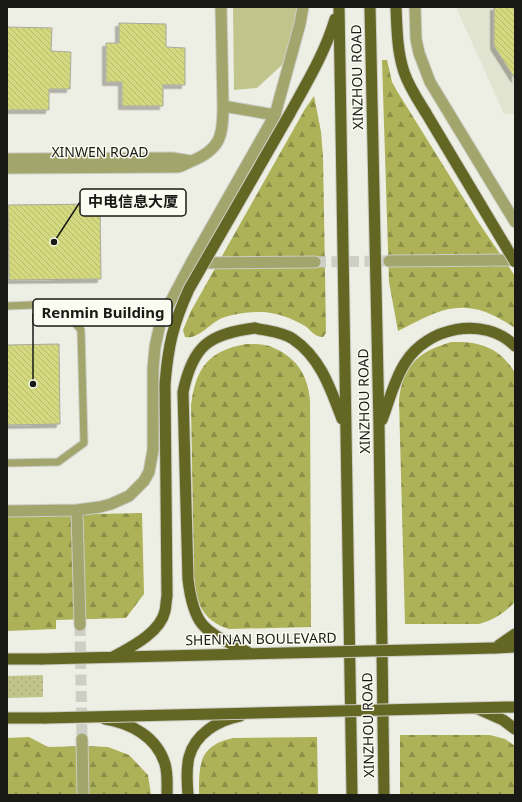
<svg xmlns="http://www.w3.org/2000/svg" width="522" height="802" viewBox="0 0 522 802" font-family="'Noto Sans','Noto Sans SC',sans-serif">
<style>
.built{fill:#e2e4d2}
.grass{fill:url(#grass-dots)}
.forest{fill:url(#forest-firs)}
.park{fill:#c1c58c}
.building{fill:url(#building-back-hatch);stroke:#a8a99f;filter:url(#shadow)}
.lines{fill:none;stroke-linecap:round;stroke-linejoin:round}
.minor-tunnel{stroke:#cdcec5;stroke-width:11;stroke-dasharray:11 5.5;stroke-linecap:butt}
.service-casing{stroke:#cbccc3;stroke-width:9}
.minor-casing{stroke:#cbccc3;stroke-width:13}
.tertiary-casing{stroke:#cbccc3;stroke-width:13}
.primary-casing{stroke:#cbccc3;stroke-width:13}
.service{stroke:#a2a56c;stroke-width:7}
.minor{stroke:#a2a56c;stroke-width:11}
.tertiary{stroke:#a2a56c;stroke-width:11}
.primary{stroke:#646623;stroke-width:11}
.primary-bridge-casing{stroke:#cbccc3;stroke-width:13;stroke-linecap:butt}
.primary-bridge{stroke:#646623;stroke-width:11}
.labels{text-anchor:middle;stroke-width:3;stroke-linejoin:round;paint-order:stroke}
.street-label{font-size:14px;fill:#191a16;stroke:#fbfcf1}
.leader{fill:none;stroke:#191a16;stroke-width:1.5}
.callout-dot{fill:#191a16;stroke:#fbfcf1;stroke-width:1.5}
.callout{fill:#fbfcf1;stroke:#191a16;stroke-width:1.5}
.callout-label{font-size:15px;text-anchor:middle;font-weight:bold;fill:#191a16}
</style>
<defs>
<pattern id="grass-dots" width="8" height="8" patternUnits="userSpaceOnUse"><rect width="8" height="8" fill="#c1c58c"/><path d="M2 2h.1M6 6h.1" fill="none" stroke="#a5a978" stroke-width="1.8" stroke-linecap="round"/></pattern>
<pattern id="forest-firs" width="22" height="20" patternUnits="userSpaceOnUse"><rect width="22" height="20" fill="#adb157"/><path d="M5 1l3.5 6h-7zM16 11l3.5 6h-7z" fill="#8c8f47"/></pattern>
<pattern id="building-back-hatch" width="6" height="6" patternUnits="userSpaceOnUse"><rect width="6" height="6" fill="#d4d97f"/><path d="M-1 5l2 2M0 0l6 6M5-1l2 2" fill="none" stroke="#b5ba6d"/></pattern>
<filter id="shadow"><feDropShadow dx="-3.5" dy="3.5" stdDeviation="0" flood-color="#0004"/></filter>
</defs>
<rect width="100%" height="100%" fill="#edeee4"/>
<path class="built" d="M456 7H515V114H504Z"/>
<path class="grass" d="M43 675V697L7 698V676Z"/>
<path class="forest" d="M382 60H387L392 82 397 91 477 220 515 276V328C501 319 485 309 467 308 444 305 418 321 398 331L389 282Z
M314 96 321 132 323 156 326 333 323 337C314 337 311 330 305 326 292 318 273 311 258 312 246 312 233 314 222 318 210 323 198 340 185 337L183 330 191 311 305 109Z
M451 342C479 341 500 347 515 373V602C504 613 494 620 479 624H405L399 400C403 365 418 352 451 342Z
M246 344C255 344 266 344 274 348 297 358 308 376 310 400L311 627 229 629C201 620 196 602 194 575L191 405C196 368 208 351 246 344Z
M142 513 144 594 126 618 56 620V629L7 631V516Z
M400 735H490L505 739 515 746V795H400Z
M29 737 48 747 86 746 108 747 129 755 148 775 151 795H7V738Z
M317 737 318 795H199C199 765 198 746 233 738Z"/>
<path class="park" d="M233 7H297L294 25 282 65 257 88 234 90Z"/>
<path class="building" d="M494 7H515V79L494 46Z
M119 23 166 24V47L185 48V85H163V106H122V82H106V43H119Z
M7 27 52 28 51 51 71 52 70 89H49V110H7Z
M100 204 101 279 9 280 8 205Z
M59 344 60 424 7 425V345Z"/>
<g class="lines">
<path class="minor-tunnel" d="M315 262 389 261
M80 625 82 739"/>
<defs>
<path id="service" d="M7 306 58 304 81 330 84 443 58 462 7 463"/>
<path id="minor" d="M415 7 416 39 419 53 430 82 515 222
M389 261 515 260
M195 263 315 262
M77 510 80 625
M7 511 77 510 100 507 111 504 129 496 144 481 149 472 153 450V369L155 347 160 324 165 312 191 263 275 115 300 24 303 7
M82 739 83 795"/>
<path id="tertiary" d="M221 7 223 106
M7 159 172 158 191 161
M7 168 178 167C183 166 187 163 192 161 221 149 223 135 223 106L275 115"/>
<path id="primary" d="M339 7 352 795
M370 7 379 426 384 795
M396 7C397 29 397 51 404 72 409 87 418 100 426 113
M289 115C306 84 325 53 335 19
M255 328C267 331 283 332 293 339 321 358 331 390 342 419
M382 420C389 402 394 380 405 363 427 327 484 315 515 346
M495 648 515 634
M495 648 515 647
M7 659H42
M476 708 503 720 515 729
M7 718H46
M105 719C131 723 157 737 165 764 168 774 167 785 167 795
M188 795C187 783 186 769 189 757 195 734 218 720 240 716"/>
</defs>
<use href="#service" class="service-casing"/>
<use href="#minor" class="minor-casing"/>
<use href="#tertiary" class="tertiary-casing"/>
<use href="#primary" class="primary-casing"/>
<use href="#service" class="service"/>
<use href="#minor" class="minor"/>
<use href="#tertiary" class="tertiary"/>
<use href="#primary" class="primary"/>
<defs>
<path id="primary-bridge" d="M426 113 515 262
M249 653C207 631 194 631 188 579L183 392C193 345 209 334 255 328
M113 657C131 647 160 633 165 611 166 606 166 601 167 596L165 384C168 346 173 324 189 289L289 115
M42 659 495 648
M46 718 515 707"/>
</defs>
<use href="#primary-bridge" class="primary-bridge-casing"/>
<use href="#primary-bridge" class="primary-bridge"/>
</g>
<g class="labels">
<g class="street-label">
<text transform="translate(357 77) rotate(-91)" y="5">XINZHOU ROAD</text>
<text x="100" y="157">XINWEN ROAD</text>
<text transform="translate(364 401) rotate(-91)" y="5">XINZHOU ROAD</text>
<text transform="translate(261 639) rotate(-1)" y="5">SHENNAN BOULEVARD</text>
<text transform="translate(368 725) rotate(-91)" y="5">XINZHOU ROAD</text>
</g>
</g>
<path class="leader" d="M54 242L80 202M33 384L33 313"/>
<g class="callout-dot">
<circle cx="54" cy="242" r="4"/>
<circle cx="33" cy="384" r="4"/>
</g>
<g class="callout">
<rect x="80" y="189" width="106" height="27" rx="4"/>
<rect x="33" y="299" width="139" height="27" rx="4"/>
</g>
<g class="callout-label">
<text x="133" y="207">中电信息大厦</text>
<text x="103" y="318">Renmin Building</text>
</g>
<rect width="522" height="802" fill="none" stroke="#191a16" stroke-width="16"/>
</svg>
